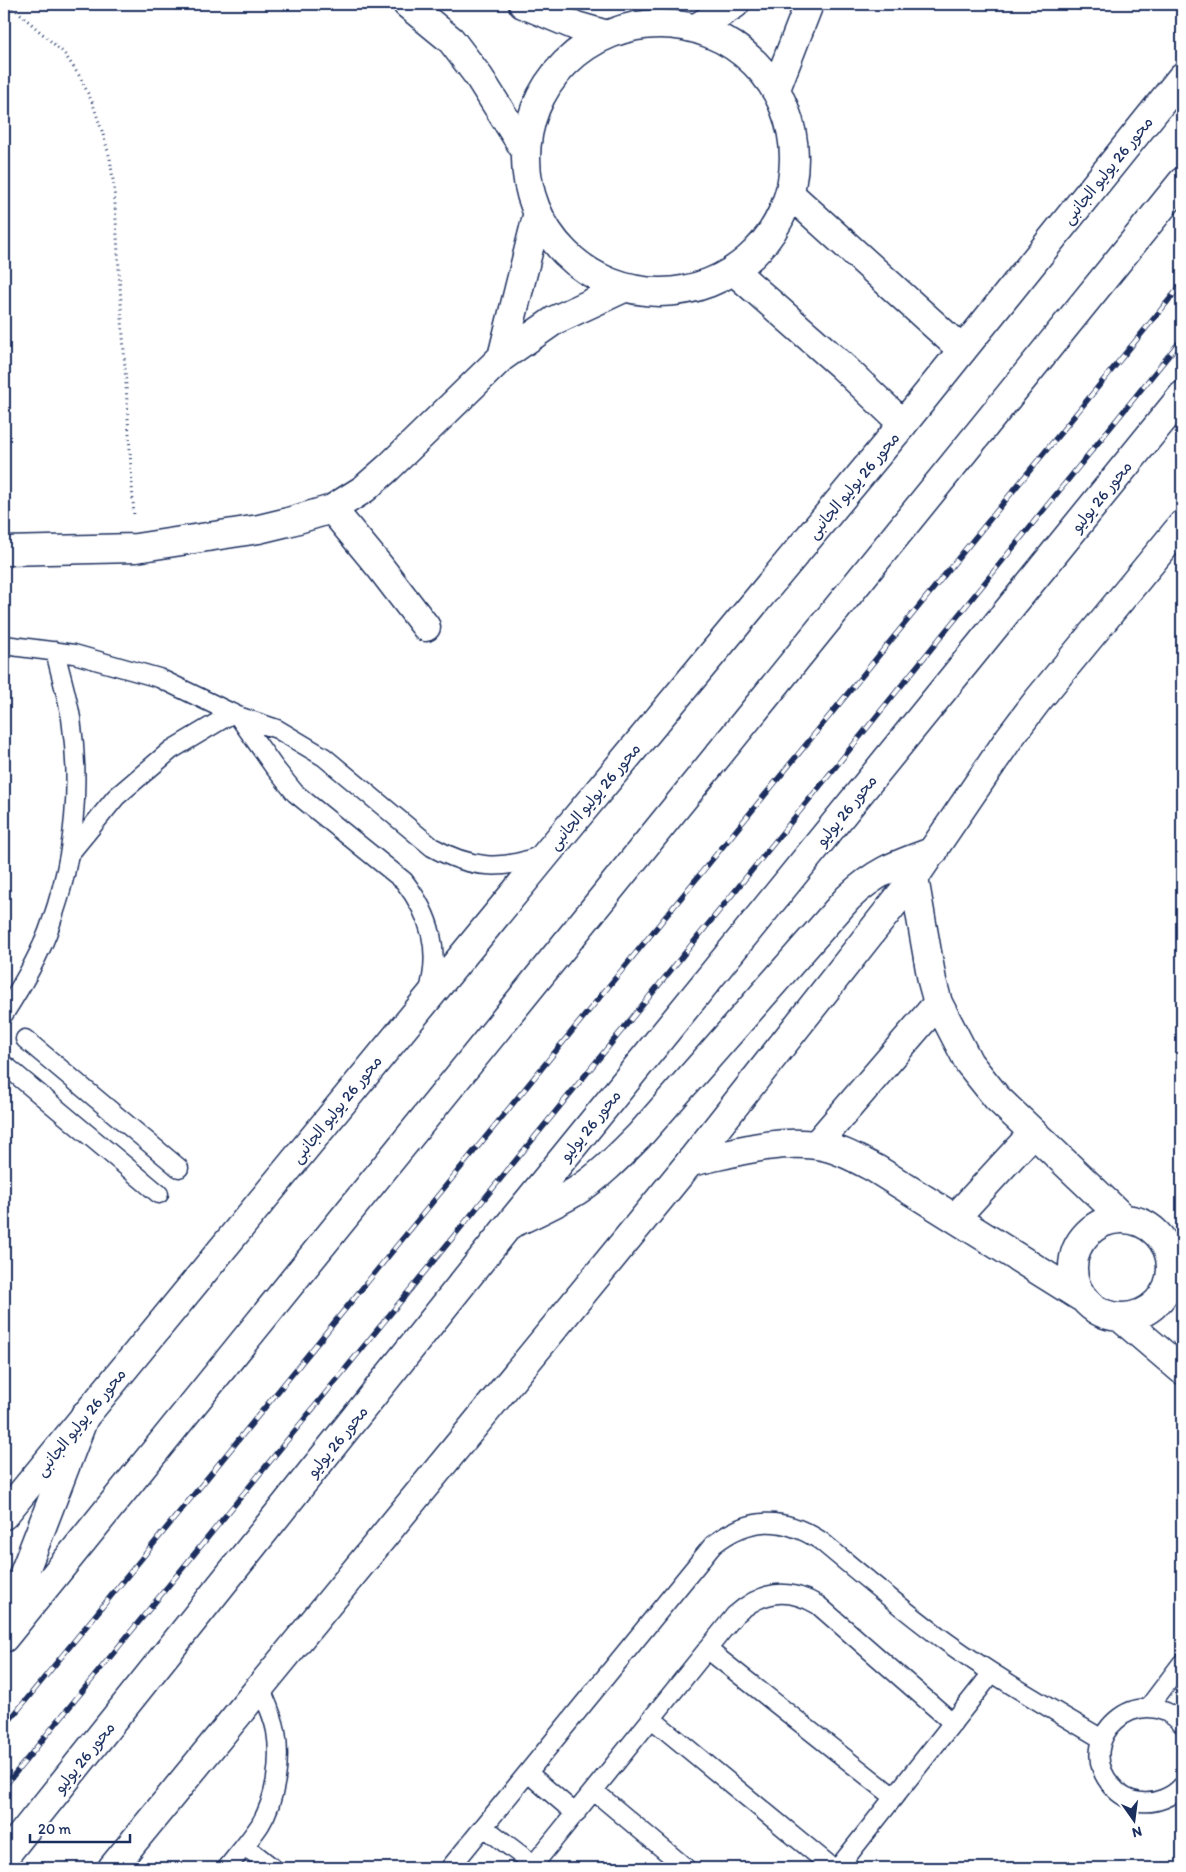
<svg xmlns="http://www.w3.org/2000/svg" width="1186" height="1872" viewBox="0 0 1186 1872" font-family="Itim,'Playpen Sans Arabic',sans-serif">
<style>
.lines{fill:none;stroke-linecap:round;stroke-linejoin:round}
.lane-casing{stroke:#1b2f5e;stroke-width:21}
.street-casing{stroke:#1b2f5e;stroke-width:31}
.secondary-casing{stroke:#1b2f5e;stroke-width:31}
.highway-casing{stroke:#1b2f5e;stroke-width:31}
.path{stroke:#1b2f5e;stroke-width:3;stroke-dasharray:1 4;stroke-linecap:butt}
.lane{stroke:#fff;stroke-width:18}
.street{stroke:#fff;stroke-width:28}
.secondary{stroke:#fff;stroke-width:28}
.highway{stroke:#fff;stroke-width:28}
.rail-casing{stroke:#1b2f5e;stroke-width:5.5}
.rail{stroke:#fff;stroke-width:4;stroke-dasharray:11;stroke-linecap:butt}
.labels{text-anchor:middle;stroke-width:4;stroke-linejoin:round;paint-order:stroke}
.street-label{font-size:16px;fill:#1b2f5e;stroke:#fff}
</style>
<rect width="100%" height="100%" fill="#fff"/>
<filter id="ink" filterUnits="userSpaceOnUse"><feTurbulence type="fractalNoise" baseFrequency=".02" numOctaves="2"/><feDisplacementMap in="SourceGraphic" scale="10" xChannelSelector="R" yChannelSelector="G"/><feConvolveMatrix kernelMatrix="1 2 1 2 8 2 1 2 1" color-interpolation-filters="sRGB"/></filter>
<g filter="url(#ink)">
<g class="lines">
<defs>
<path id="lane" d="M4 645 74 654 159 678 238 716 277 729 324 757 432 847C469 868 503 872 543 854
M238 716 274 767 295 793 404 881C431 916 441 951 428 994
M71 852 116 797 171 750 233 713
M4 1014C21 987 41 954 51 923 74 858 81 787 71 718 67 695 60 673 55 651
M25 1039 179 1168
M6 1066 159 1194
M707 1649 894 1797
M1148 1708 1182 1663
M652 1719 833 1868
M1182 1724C1140 1679 1071 1739 1112 1786 1119 1795 1130 1801 1141 1802 1155 1804 1173 1797 1182 1786
M528 1773 576 1814
M594 1791 686 1868
M484 1827 538 1868
M245 1846 273 1868
M227 1868C238 1854 250 1840 260 1825 276 1799 281 1761 276 1731 273 1715 266 1701 260 1687
M450 1868 713 1545C749 1516 783 1516 821 1541 862 1575 904 1611 948 1643 997 1678 1050 1708 1102 1739
M531 1868 735 1615C762 1591 787 1587 818 1605L953 1723
M838 1868 992 1673"/>
<path id="street" d="M407 4 451 40 479 77 525 150
M523 4 576 26 607 35
M526 158a134 134 0 1 1 268 0a134 134 0 1 1-268 0Z
M696 28 735 4
M776 89 809 4
M790 194 962 350
M734 271 841 365 903 424
M502 357 537 216
M332 509 380 567 426 627
M4 551 136 548 259 529 288 522 332 509 364 489 388 468 502 357 555 320 624 288
M914 878 932 981 938 1003 969 1063 997 1098 1123 1218
M816 1145 938 1003
M690 1162C730 1154 774 1139 816 1145 838 1148 857 1159 876 1169L1081 1297
M955 1218 1033 1133
M1073 1268a49 49 0 1 1 98 0a49 49 0 1 1-98 0Z
M1121 1318 1182 1370"/>
<path id="secondary" d="M4 1515 548 852 903 424 1182 77
M112 1868 690 1162 914 878 1010 737 1038 700 1182 525"/>
<path id="highway" d="M513 1223C535 1213 557 1203 578 1190 601 1175 620 1155 639 1136L848 898C878 870 896 865 934 851
M4 1625 85 1415
M4 1638 1182 182
M4 1857 509 1225 1182 396"/>
</defs>
<use href="#lane" class="lane-casing"/>
<use href="#street" class="street-casing"/>
<use href="#secondary" class="secondary-casing"/>
<use href="#highway" class="highway-casing"/>
<path class="path" d="M9 4 64 53 80 77 93 104 102 131 110 158 114 187 134 517
M633 4 635 21"/>
<use href="#lane" class="lane"/>
<use href="#street" class="street"/>
<use href="#secondary" class="secondary"/>
<use href="#highway" class="highway"/>
<defs>
<path id="rail" d="M4 1727 1182 284
M4 1787 667 975 1182 339"/>
</defs>
<use href="#rail" class="rail-casing"/>
<use href="#rail" class="rail"/>
</g>
</g>
<g class="labels">
<g class="street-label">
<text transform="translate(1107 170) rotate(-51)" y="6">محور 26 يوليو الجانبى</text>
<text transform="translate(853 485) rotate(-50)" y="6">محور 26 يوليو الجانبى</text>
<text transform="translate(1101 496) rotate(-51)" y="6">محور 26 يوليو</text>
<text transform="translate(594 796) rotate(-50)" y="6">محور 26 يوليو الجانبى</text>
<text transform="translate(846 810) rotate(-51)" y="6">محور 26 يوليو</text>
<text transform="translate(336 1109) rotate(-51)" y="6">محور 26 يوليو الجانبى</text>
<text transform="translate(590 1125) rotate(-51)" y="6">محور 26 يوليو</text>
<text transform="translate(80 1422) rotate(-51)" y="6">محور 26 يوليو الجانبى</text>
<text transform="translate(337 1441) rotate(-51)" y="6">محور 26 يوليو</text>
<text transform="translate(84 1757) rotate(-51)" y="6">محور 26 يوليو</text>
</g>
</g>
<rect width="1186" height="1872" fill="none" stroke="#fff" stroke-width="20"/>
<rect x="10" y="10" width="1166" height="1852" fill="none" stroke="#1b2f5e" stroke-width="2" filter="url(#ink)"/>
<g transform="translate(1134 1820) rotate(166)" stroke="#ffffff" stroke-width="4" paint-order="stroke">
<path d="M0-4L9 19L0 12L-9 19Z" fill="#1b2f5e"/>
<text y="-8" font-size="14" font-weight="bold" text-anchor="middle" fill="#1b2f5e">N</text>
</g>
<path d="M30 1834v8h100v-8" fill="none" stroke="#1b2f5e" stroke-width="2.5"/>
<text x="38" y="1834" font-size="15" fill="#1b2f5e" stroke="#ffffff" stroke-width="4" paint-order="stroke">20 m</text>
</svg>
